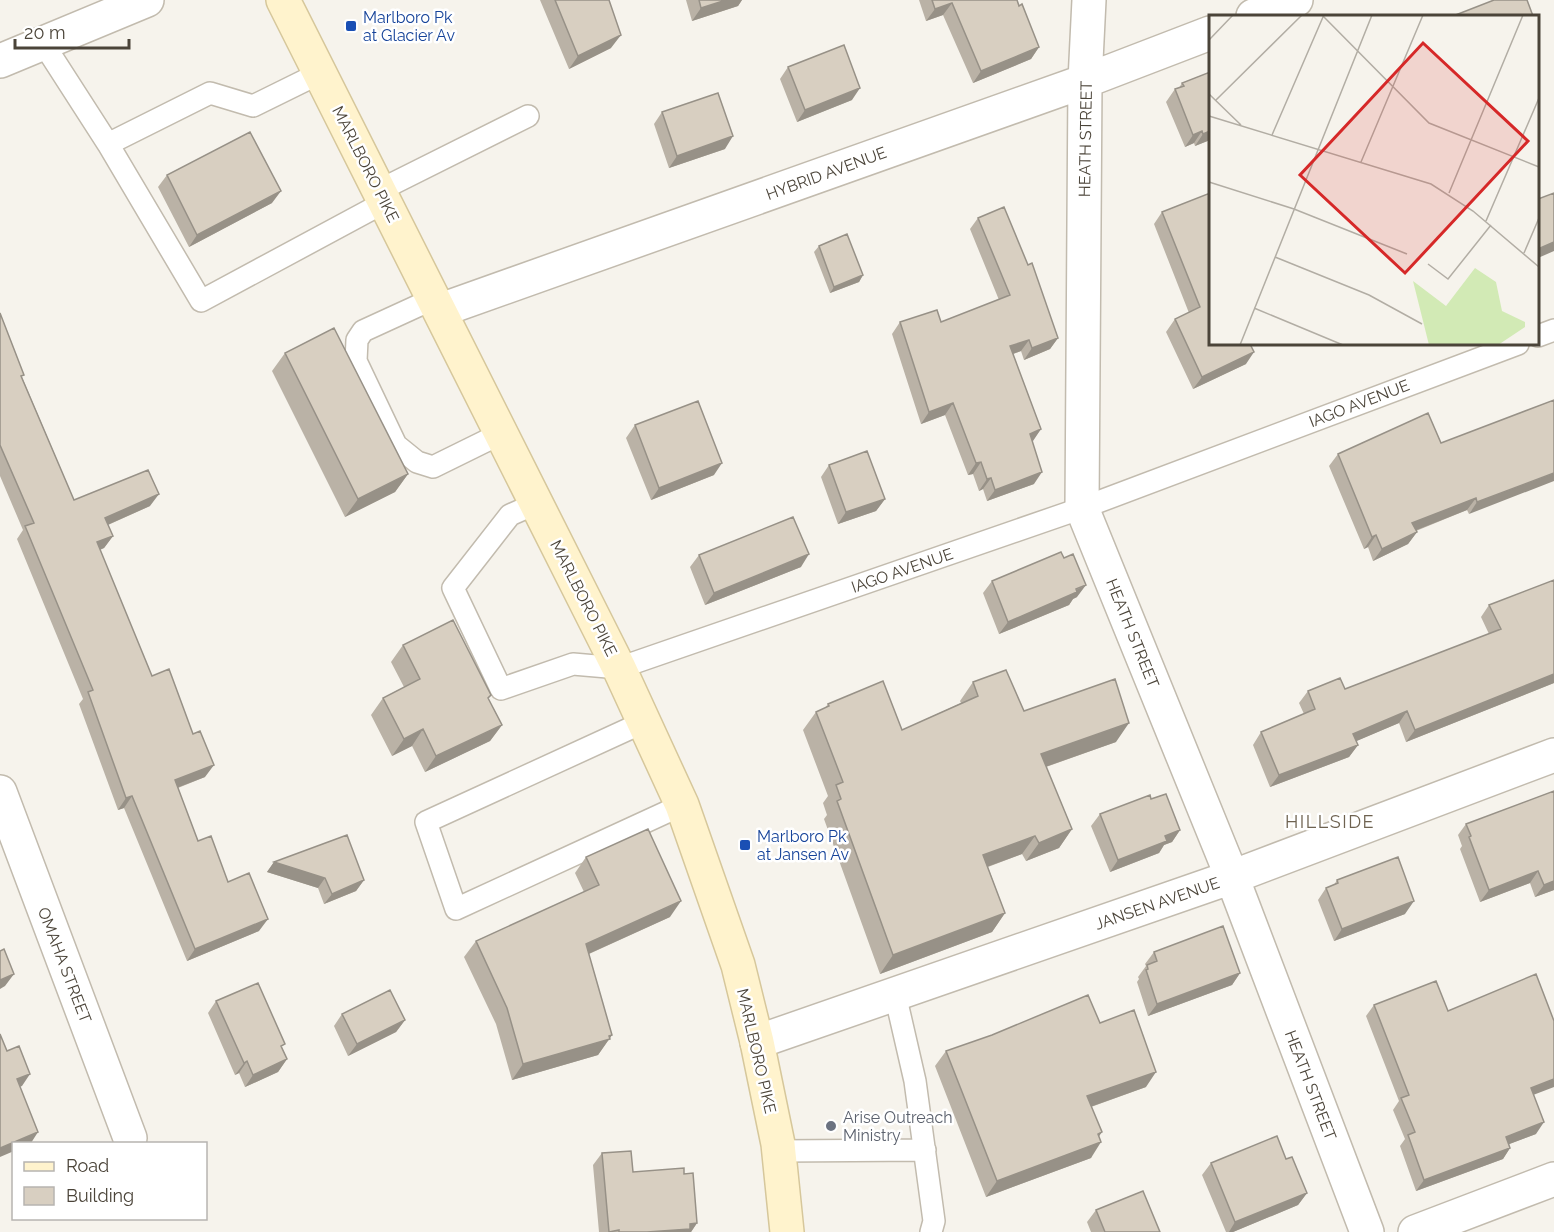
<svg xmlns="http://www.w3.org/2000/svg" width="1554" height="1232" viewBox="0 0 1554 1232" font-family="Raleway,sans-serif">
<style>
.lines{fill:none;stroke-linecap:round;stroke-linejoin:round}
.lane-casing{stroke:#c2bbae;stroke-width:24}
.street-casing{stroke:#c2bbae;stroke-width:36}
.secondary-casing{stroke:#d6c79b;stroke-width:36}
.lane{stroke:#fff;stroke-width:21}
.street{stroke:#fff;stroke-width:33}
.secondary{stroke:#fff3cd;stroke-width:33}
.wall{fill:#bab2a6}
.shaded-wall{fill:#979187}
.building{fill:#d8cfc1;stroke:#979187;stroke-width:1.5}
.transit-dot{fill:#1a4fb4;stroke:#fff;stroke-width:2}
.worship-dot{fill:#6b7280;stroke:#fff;stroke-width:2}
.labels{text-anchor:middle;stroke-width:5;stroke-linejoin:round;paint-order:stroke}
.transit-label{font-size:16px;fill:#164399;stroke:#fff;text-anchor:start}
.street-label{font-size:16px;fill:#4b4439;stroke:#fff}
.worship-label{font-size:16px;fill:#5b616d;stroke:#fff;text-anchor:start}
.neighbourhood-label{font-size:18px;letter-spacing:1.5px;fill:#6e6250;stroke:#fff}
.inset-road{fill:none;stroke:#b2ada4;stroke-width:1.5}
.view{fill:#d62828;fill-opacity:0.15;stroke:#d62828;stroke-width:3}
.inset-edge{fill:none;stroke:#4b4439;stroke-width:3}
</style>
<rect width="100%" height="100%" fill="#f6f3ec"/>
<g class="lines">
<defs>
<path id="lane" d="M43 43 108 144
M320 73 253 106 210 93 108 144 201 301 385 202
M380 190 528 116
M435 298 363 331 357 340 356 361 396 445 417 462 433 467 502 433
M1538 336 1554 330
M537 503 510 515 453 588 501 689 573 664 619 668 1082 508 1518 344
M644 722 426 822 456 909 682 805
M895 994 915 1081 934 1221 931 1232
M779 1151 925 1150"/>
<path id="street" d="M1089 0 1085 81 1082 508 1232 877 1367 1232
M1253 16 1296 0
M0 61 147 0
M441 310 1085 81 1210 33
M0 792 130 1138
M757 1042 1232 877 1554 755
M1415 1232 1554 1179"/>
<path id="secondary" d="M283 0 619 668 682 805 738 965 757 1042 778 1144 787 1232"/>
</defs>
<use href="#lane" class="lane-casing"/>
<use href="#street" class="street-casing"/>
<use href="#secondary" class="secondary-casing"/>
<use href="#lane" class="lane"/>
<use href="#street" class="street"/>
<use href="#secondary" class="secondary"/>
</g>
<path class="wall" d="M540 0H609L611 48 569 69Z
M686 0H742L738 6 692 21Z
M919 0H1017L1039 47 1031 59 973 83 943 15 926 21Z
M788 67 852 100 797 122 780 79Z
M1210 72V140L1195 146 1194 143 1185 147 1166 102 1175 89 1179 88 1182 83Z
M662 112 725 149 669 168 654 124Z
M167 175 272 203 189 247 158 187Z
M1162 212 1246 364 1193 389 1166 332 1175 319 1189 313 1154 224Z
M978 218 1058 338 1050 349 1024 360 1021 351 1013 354 1041 429 1032 441 1034 484 987 501 983 489 979 491 973 474 968 475 945 415 921 424 892 334 900 322H941L999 300 970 229Z
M819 246 863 275 859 282 830 293 814 252Z
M0 313 22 377 74 500 150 506 108 525 113 536 104 548 100 550 152 676 205 777 178 788 198 841 228 882 259 931 187 961 124 808 118 810 79 704 83 699 17 539 23 530 0 476Z
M285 353 408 474 395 492 345 517 272 371Z
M1554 400 1469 514 1467 510 1416 531 1417 532 1408 544 1373 561 1368 547 1364 549 1329 466 1338 454 1441 443Z
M635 425 714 475 651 500 626 438Z
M829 465 885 499 876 511 838 524 821 477Z
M699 555 801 567 705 605 690 567Z
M1064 558 1077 597 1073 599 1069 605 999 634 983 593 992 581Z
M1554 580V683L1406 742 1399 723 1356 741 1358 745 1349 757 1270 787 1253 745 1261 732 1304 714 1299 703 1308 691 1345 689 1489 634 1481 617 1489 605Z
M403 645 489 700 502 725 490 741 425 772 412 746 392 756 371 715 383 698 404 687 391 662Z
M973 682 1024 711 1116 742 1046 767 1072 829 1059 848 1026 861 1022 854 988 867 1005 913 992 932 880 974 824 819 827 815 823 803 828 796 803 730 816 712 825 708 828 704 902 730 961 703 960 701Z
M1554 791V890L1535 897 1530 883 1480 902 1460 849 1462 846 1458 835 1466 824Z
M1151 799 1180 830 1172 842 1164 845 1159 853 1110 872 1091 826 1100 814Z
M586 857 670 917 589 954 612 1035 598 1055 512 1080 496 1024 464 957 476 941 584 892 575 873Z
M274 862 364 880 356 891 324 904 318 888 267 872Z
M1337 880 1405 914 1334 941 1318 900 1326 888 1334 885Z
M1154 952 1240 973 1232 985 1148 1016 1137 982 1139 979 1138 977 1146 966 1145 964Z
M216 1001 282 1048 287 1059 278 1072 245 1087 239 1073 235 1075 208 1013Z
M1374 1005 1448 1011 1534 1095 1536 1134 1509 1144 1510 1148 1503 1159 1416 1191 1400 1146 1405 1139 1393 1110 1399 1101 1366 1016Z
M342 1014 405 1020 396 1032 348 1056 334 1026Z
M1100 1023 1146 1087 1091 1107 1099 1136 1091 1158 986 1197 935 1066 946 1051Z
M602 1153 633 1172 684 1174 697 1223 691 1232H599L593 1165Z
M1286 1159 1307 1193 1298 1205 1233 1232H1226L1202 1175 1211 1163Z
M1096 1210 1160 1232H1091L1087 1222Z"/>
<path class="shaded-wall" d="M726 0H742L738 6 692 21 701 8Z
M952 3 943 15 926 21 935 9Z
M621 35 611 48 569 69 578 56Z
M1039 47 1031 59 973 83 981 71Z
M860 88 852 100 797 122 805 110Z
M1202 131 1194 143 1185 147 1193 135Z
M1210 131V140L1195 146 1203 134Z
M733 136 725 149 669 168 677 156Z
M281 191 272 203 189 247 197 235Z
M1554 242V251L1538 258V249Z
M863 275 859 282 830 293 834 287Z
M1058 338 1050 349 1024 360 1032 348Z
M1029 340 1021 351 1002 358 1010 346Z
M1254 352 1246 364 1193 389 1202 377Z
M953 403 945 415 921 424 929 412Z
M1041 429 1033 441 1022 445 1030 434Z
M981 462 973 474 968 475 976 463Z
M722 463 714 475 651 500 659 488Z
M1042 472 1034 484 987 501 995 490Z
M1554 473V481L1469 514 1477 502Z
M408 474 395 492 345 517 358 499Z
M991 478 983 489 979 491 987 479Z
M159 494 150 506 96 530 105 518Z
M1476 498 1467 510 1404 535 1412 523Z
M885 499 876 511 838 524 846 512Z
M1417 532 1408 544 1373 561 1382 549Z
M1376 535 1368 547 1364 549 1372 537Z
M113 536 104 548 89 554 97 542Z
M809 554 801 567 705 605 714 593Z
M1086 585 1077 597 1073 599 1069 605 999 634 1008 622Z
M1554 674V683L1406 742 1415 730Z
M1407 711 1399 723 1345 746 1353 734Z
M1129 723 1116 742 1028 773 1041 754Z
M502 725 490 741 425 772 436 756Z
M423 729 412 746 392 756 404 739Z
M1358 745 1349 757 1270 787 1279 775Z
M214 765 205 777 166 792 175 780Z
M132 796 124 808 118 810 126 798Z
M1072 829 1059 848 1026 861 1039 843Z
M1180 830 1172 842 1164 845 1159 853 1110 872 1118 860 1165 836Z
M1035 836 1022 854 970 873 983 855Z
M274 862 325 878 318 888 267 872Z
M1538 871 1530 883 1480 902 1489 890Z
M364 880 356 891 324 904 332 894Z
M1554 881V890L1535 897 1544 885Z
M681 901 670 917 575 960 586 944Z
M1414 901 1405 914 1334 941 1342 929Z
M1005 913 992 932 880 974 893 955Z
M268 919 259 931 187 961 195 949Z
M1240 973 1232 985 1148 1016 1157 1004Z
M14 974 5 986 0 989V980Z
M405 1020 396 1032 348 1056 357 1044Z
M612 1035 598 1055 512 1080 523 1064Z
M287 1059 278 1072 245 1087 253 1075Z
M247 1061 239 1073 235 1075 244 1063Z
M1156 1072 1146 1087 1076 1112 1087 1096Z
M30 1074 22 1086 8 1092 17 1079Z
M1554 1079V1087L1523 1099 1531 1088Z
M1544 1122 1536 1134 1499 1148 1506 1137Z
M38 1132 31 1143H14V1151L0 1157V1148Z
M1102 1132 1093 1145 1101 1142 1091 1158 986 1197 997 1181Z
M1510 1148 1503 1159 1416 1191 1424 1180Z
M1307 1193 1298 1205 1233 1232H1229L1235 1222Z
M697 1223 691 1232H647L690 1224Z"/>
<path class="building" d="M555 0H609L621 35 578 56Z
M699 0H726L701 8Z
M932 0H1017L1019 6 1022 4 1039 47 981 71 952 3 935 9Z
M1494 0H1527L1533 16H1453Z
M844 45 860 88 805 110 788 67Z
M1210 72V131L1203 134 1202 131 1193 135 1175 89 1184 86 1182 83Z
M718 93 733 136 677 156 662 112Z
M250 132 281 191 197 235 167 175Z
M1210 193V344H1250L1254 352 1202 377 1175 319 1200 307 1162 212Z
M1554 193V242L1538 249V199Z
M1004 207 1028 265 1032 263 1058 338 1032 348 1029 340 1010 346 1041 429 1030 434 1042 472 995 490 991 478 987 479 981 462 976 463 953 403 929 412 900 322 937 310 941 322 1010 295 978 218Z
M847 234 863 275 834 287 819 246Z
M0 313 24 375 21 376 74 500 148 470 159 494 105 518 113 536 97 542 152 676 169 669 193 734 200 731 214 765 175 780 198 841 211 836 228 882 249 873 268 919 195 949 132 796 126 798 88 692 93 690 25 526 34 523 0 445Z
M334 328 408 474 358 499 285 353Z
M1554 400V473L1477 502 1476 498 1412 523 1417 532 1382 549 1376 535 1372 537 1338 454 1428 413 1441 443Z
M698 401 722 463 659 488 635 425Z
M867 451 885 499 846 512 829 465Z
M793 517 809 554 714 593 699 555Z
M1061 552 1064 558 1073 554 1086 585 1076 589 1077 592 1008 622 992 581Z
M1554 580V674L1415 730 1407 711 1353 734 1358 745 1279 775 1261 732 1315 709 1308 691 1340 678 1345 689 1501 629 1489 605Z
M453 620 491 695 488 698 502 725 436 756 423 729 404 739 383 698 420 679 403 645Z
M1006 670 1024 711 1115 679 1129 723 1041 754 1072 829 1039 843 1035 836 983 855 1005 913 893 955 837 801 841 799 836 785 843 782 816 712 829 706 828 704 883 681 902 730 978 696 973 682Z
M1554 791V881L1544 885 1538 871 1489 890 1469 837 1471 836 1466 824Z
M1166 794 1180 830 1165 836 1167 841 1118 860 1100 814 1150 795 1151 799Z
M648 829 681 901 586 944 612 1035 609 1036 610 1039 523 1064 507 1008 476 941 599 885 586 857Z
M347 835 364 880 332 894 325 878 274 862Z
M1398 857 1414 901 1342 929 1326 888 1338 883 1337 880Z
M1223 926 1240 973 1157 1004 1146 970 1148 969 1147 965 1157 961 1154 952Z
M4 949 14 974 0 980V951Z
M1536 974 1554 1021V1079L1531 1088 1544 1122 1506 1137 1510 1148 1424 1180 1408 1135 1415 1132 1401 1098 1409 1095 1374 1005 1436 981 1448 1011Z
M258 983 285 1044 281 1046 287 1059 253 1075 247 1061 244 1063 216 1001Z
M390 990 405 1020 357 1044 342 1014Z
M1088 995 1100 1023 1134 1010 1156 1072 1087 1096 1102 1132 1098 1134 1101 1142 997 1181 946 1051 992 1035Z
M0 1034 7 1051 19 1046 30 1074 17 1079 38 1132 0 1148Z
M1277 1136 1286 1159 1292 1157 1307 1193 1235 1222 1211 1163Z
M631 1151 633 1172 684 1168V1174L693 1173 697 1223 690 1224V1229L647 1232H619V1230L609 1232 602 1153Z
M1143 1191 1160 1232H1105L1096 1210Z"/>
<g class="transit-dot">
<rect x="345" y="20" width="12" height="12" rx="3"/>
<rect x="739" y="839" width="12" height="12" rx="3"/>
</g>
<circle class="worship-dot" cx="831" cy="1126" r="6"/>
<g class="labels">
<g class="transit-label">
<text x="363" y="23">Marlboro Pk<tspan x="363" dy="18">at Glacier Av</tspan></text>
<text x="757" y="842">Marlboro Pk<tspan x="757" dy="18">at Jansen Av</tspan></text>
</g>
<g class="street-label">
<text transform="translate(1085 139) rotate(-89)" y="6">HEATH STREET</text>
<text transform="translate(366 164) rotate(63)" y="6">MARLBORO PIKE</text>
<text transform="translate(826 173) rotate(-20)" y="6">HYBRID AVENUE</text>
<text transform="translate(1359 403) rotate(-21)" y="6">IAGO AVENUE</text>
<text transform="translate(902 570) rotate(-19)" y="6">IAGO AVENUE</text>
<text transform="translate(584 598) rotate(63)" y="6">MARLBORO PIKE</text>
<text transform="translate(1133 633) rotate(68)" y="6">HEATH STREET</text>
<text transform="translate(1157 903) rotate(-19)" y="6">JANSEN AVENUE</text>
<text transform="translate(65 965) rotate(69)" y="6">OMAHA STREET</text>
<text transform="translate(757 1051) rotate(77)" y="6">MARLBORO PIKE</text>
<text transform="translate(1311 1085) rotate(69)" y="6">HEATH STREET</text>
</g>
<g class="worship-label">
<text x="843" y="1123">Arise Outreach<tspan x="843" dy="18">Ministry</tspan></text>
</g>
<g class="neighbourhood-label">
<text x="1330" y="828">HILLSIDE</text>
</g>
</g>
<g transform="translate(1209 15)">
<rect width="330" height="330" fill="#f6f3ec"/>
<path d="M266 253 287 267 293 296 316 307V312L289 330H220L204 266 237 291Z" fill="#d2eab5"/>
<path class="inset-road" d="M113 0 220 108 330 152M0 25 24 0M0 79 32 110M7 85 93 0M0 101 222 169 264 196 330 252M63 120 114 2M152 147 214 0M0 167 85 194 198 239M240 178 314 0M277 206 330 83M315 238 330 203M66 242 160 280 213 309M219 249 239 264 282 210M45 293 134 330M31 330 163 0"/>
<path class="view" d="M214 28 319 126 196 258 91 160Z"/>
<rect width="330" height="330" class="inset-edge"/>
</g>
<rect x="12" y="1142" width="195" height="78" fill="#ffffff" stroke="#b7b4b0" stroke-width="1.5"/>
<rect x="24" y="1162" width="30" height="9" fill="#fff3cd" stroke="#b7b4b0" stroke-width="1.5"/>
<text x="66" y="1172" font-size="18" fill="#4b4439">Road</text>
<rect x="24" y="1187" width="30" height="18" fill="#d8cfc1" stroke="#b7b4b0" stroke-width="1.5"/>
<text x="66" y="1202" font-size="18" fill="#4b4439">Building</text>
<path d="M15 39v9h114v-9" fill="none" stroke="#4b4439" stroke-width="3"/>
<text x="24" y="39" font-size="18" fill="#4b4439" stroke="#ffffff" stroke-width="4.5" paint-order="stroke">20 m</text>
</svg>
